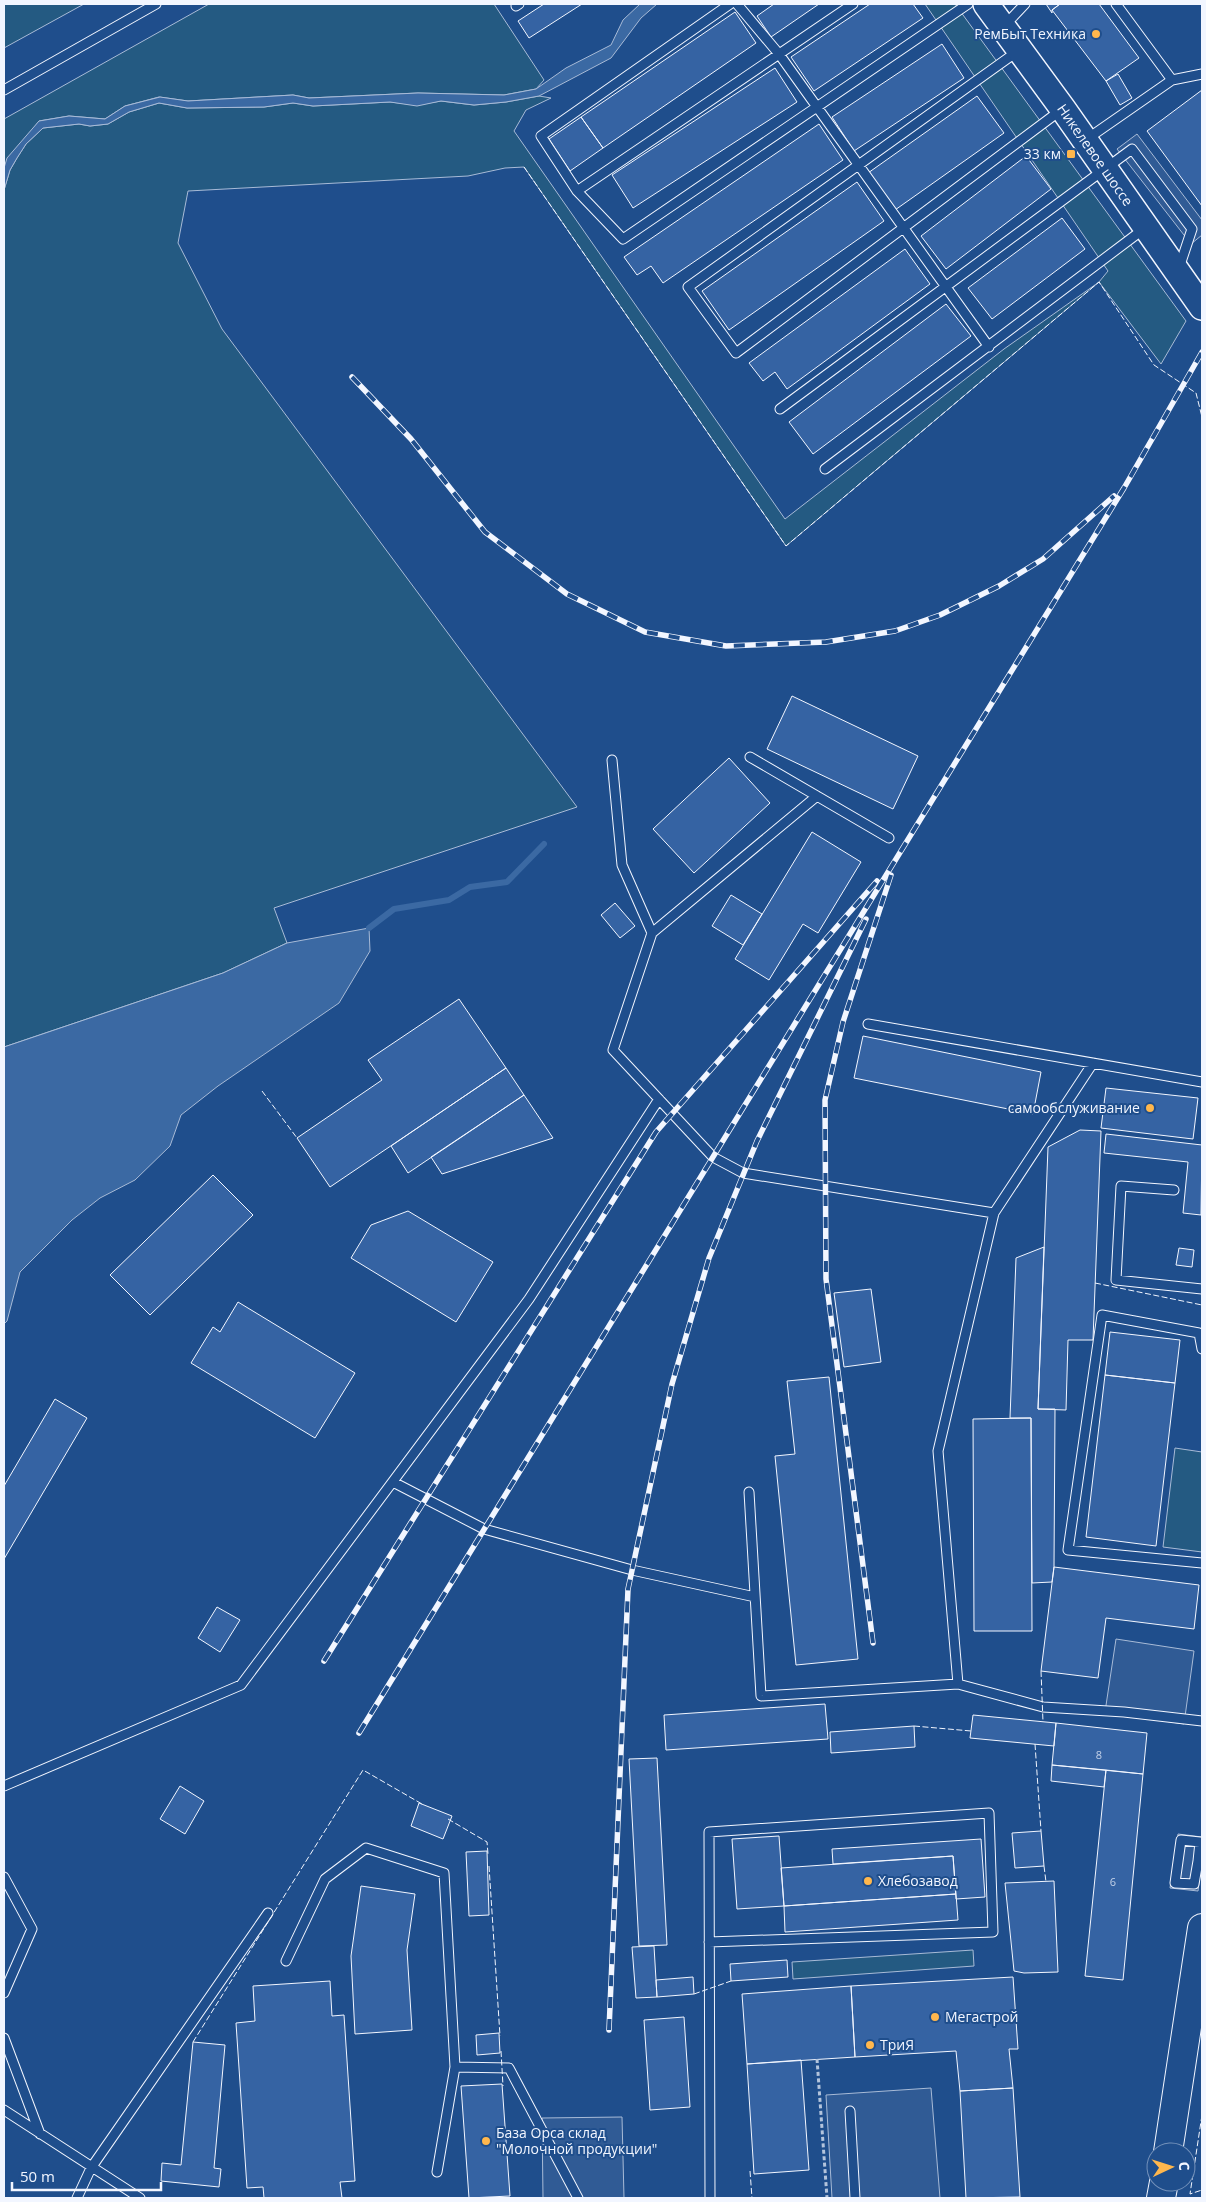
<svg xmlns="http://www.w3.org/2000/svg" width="1206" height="2202" viewBox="0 0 1206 2202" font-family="'Open Sans',sans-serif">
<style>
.green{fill:#245a82;stroke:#a8bbd7}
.parking{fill:#305b95;stroke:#a8bbd7}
.water{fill:#3b69a3;stroke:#a8bbd7}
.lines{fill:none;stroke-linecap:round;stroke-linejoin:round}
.stream{stroke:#3b69a3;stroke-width:6}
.building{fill:#3563a3;stroke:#f2f6ff}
.service-casing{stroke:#f2f6ff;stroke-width:11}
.secondary-casing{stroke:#f2f6ff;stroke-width:28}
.primary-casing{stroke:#f2f6ff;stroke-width:30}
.path{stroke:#b3c4dc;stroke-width:3;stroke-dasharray:4 2.5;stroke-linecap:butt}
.service{stroke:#1f4e8c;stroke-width:9}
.secondary{stroke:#1f4e8c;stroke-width:25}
.primary{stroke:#1f4e8c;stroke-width:28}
.rail-casing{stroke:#f2f6ff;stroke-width:5.5}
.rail{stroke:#1f4e8c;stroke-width:4;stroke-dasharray:11;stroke-linecap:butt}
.fence{stroke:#f2f6ff;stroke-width:1;stroke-dasharray:6 2.5;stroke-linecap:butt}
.poi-dot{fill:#ffb74d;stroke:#1f4e8c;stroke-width:2}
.labels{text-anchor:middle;stroke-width:4;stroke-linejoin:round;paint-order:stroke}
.number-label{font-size:11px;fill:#c3d1e8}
.poi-label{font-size:14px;fill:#f2f6ff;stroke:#1f4e8c;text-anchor:start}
.street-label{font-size:14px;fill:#f2f6ff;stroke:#1f4e8c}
</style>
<rect width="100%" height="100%" fill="#1f4e8c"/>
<path class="green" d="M4 4H84L4 48Z
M209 4H494L544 80 536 89 504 95 418 93 309 98 293 95 188 101 159 97 125 106 105 119 69 116 39 121 4 168V119Z
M925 4H955L1186 321 1161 364 1099 282 786 546 524 167 505 168 468 176 188 191 178 243 222 329 577 807 274 908 287 943 223 973 4 1047V190L10 170 17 158 26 144 43 128 79 124 90 126 108 124 129 112 159 103 187 108 264 107 293 103 313 106 390 102 417 105 441 101 474 105 506 102 539 96 551 98 526 110 514 131 785 519 1004 349 1099 282 1108 271Z
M1175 1448 1202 1452V1552L1163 1547Z
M973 1950 974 1966 793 1979 792 1962Z"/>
<path class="parking" d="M1137 134 1202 220V235L1191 244 1117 149Z
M1116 1639 1194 1651 1184 1724 1105 1712Z
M1178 1834 1202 1837V1859L1198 1891 1170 1888Z
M931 2088 940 2198H832L826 2095Z
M622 2117 624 2198H543L542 2118Z"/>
<path class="water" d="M640 4H657L641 18 611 58 539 96 506 102 474 105 441 101 417 106 390 102 313 106 293 103 264 107 187 108 159 103 129 112 108 124 90 126 79 124 43 128 26 144 17 158 10 170 4 190V168L7 158 39 121 69 116 105 119 125 106 160 97 188 101 293 95 309 98 418 93 504 95 536 89 566 68 611 45 623 20Z
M369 928 370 951 339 1003 218 1086 181 1115 170 1146 135 1180 100 1198 72 1220 20 1272 7 1321 4 1324V1047L223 973 287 943Z"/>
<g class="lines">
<path class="stream" d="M369 928 394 909 449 900 470 887 507 882 544 844"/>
</g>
<path class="building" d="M544 4H582L529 38 518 21Z
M774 4H819L771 37 757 16Z
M870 4H913L923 18 814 91 791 57Z
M1046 4H1060L1052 10V13Z
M1060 4H1099L1139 58 1106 81 1052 10Z
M735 12 756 43 603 148 581 117Z
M942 44 964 78 854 151 832 117Z
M775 68 797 102 633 208 612 175Z
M1118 74 1132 98 1120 105 1106 81Z
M1202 90V206L1147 131Z
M977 96 1004 133 895 210 868 173Z
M581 117 603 148 570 171 549 139Z
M819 124 843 160 663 283 651 266 637 275 624 257Z
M1026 156 1051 189 946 269 921 236Z
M857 182 884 221 729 330 702 291Z
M1062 218 1085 249 992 319 968 288Z
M905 249 930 284 787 389 775 372 763 381 749 363Z
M946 304 971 336 813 454 789 422Z
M792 696 918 756 893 809 767 749Z
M729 758 770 803 694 873 653 829Z
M812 832 861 862 818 933 803 924 769 980 735 959Z
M731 895 762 914 743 945 712 926Z
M615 903 635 926 620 938 601 915Z
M459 999 506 1068 330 1187 297 1138 382 1080 368 1060Z
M863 1036 1041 1072 1033 1114 854 1078Z
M506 1068 524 1095 408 1173 391 1146Z
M1106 1088 1198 1098 1193 1139 1101 1128Z
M524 1095 553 1138 442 1174 431 1157Z
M1080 1130 1101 1131 1093 1340H1068L1066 1410 1038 1409 1048 1147Z
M1106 1134 1202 1145 1201 1215 1183 1213 1188 1162 1104 1153Z
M213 1175 253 1215 150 1315 110 1275Z
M408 1211 493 1262 456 1322 351 1258 371 1225Z
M1044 1247 1038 1409H1055L1054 1567 1052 1582 1032 1583 1031 1418H1010L1016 1258Z
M1179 1248 1194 1250 1192 1267 1176 1265Z
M871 1289 881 1362 844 1367 834 1293Z
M238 1302 355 1373 315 1438 191 1363 213 1327 220 1332Z
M1110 1332 1180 1340 1175 1383 1105 1375Z
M1105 1375 1175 1383 1156 1546 1086 1537Z
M829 1377 858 1659 796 1665 775 1456 795 1454 787 1381Z
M55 1399 87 1418 4 1559V1486Z
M1031 1418 1032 1631H974L973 1419Z
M1054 1567 1199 1585 1194 1629 1106 1618 1098 1678 1041 1671Z
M217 1607 240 1620 220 1652 198 1638Z
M825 1704 828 1739 666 1750 664 1715Z
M973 1715 1056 1723 1054 1746 970 1738Z
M1056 1723 1147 1733 1143 1774 1052 1765Z
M914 1726 915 1747 831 1753 830 1732Z
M657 1758 667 1945 639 1946 629 1759Z
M1052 1765 1106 1770 1104 1787 1051 1781Z
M1106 1770 1143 1774 1123 1980 1085 1976Z
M180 1786 204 1801 185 1834 160 1819Z
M419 1803 452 1816 443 1839 411 1826Z
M1041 1831 1044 1866 1015 1868 1012 1833Z
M779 1836 784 1906 737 1909 732 1839Z
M981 1839 985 1897 956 1899 953 1856 833 1864 832 1849Z
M487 1851 489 1915 469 1916 466 1852Z
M953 1856 956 1894 784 1906 781 1868Z
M1054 1881 1058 1972 1024 1973 1014 1971 1005 1883Z
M361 1886 415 1894 407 1950 412 2030 355 2034 351 1956Z
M956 1894 958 1920 785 1932 784 1906Z
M654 1946 657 1997 636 1998 632 1947Z
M787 1960 788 1977 731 1981 730 1964Z
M693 1977 694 1994 657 1997 656 1980Z
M1013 1977 1018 2049H1009L1013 2088 960 2091 956 2051 855 2057 851 1986Z
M330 1981 332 2016 344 2015 355 2181 340 2182 342 2198H264L263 2187 247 2188 236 2023 255 2021 253 1986Z
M851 1986 855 2057 747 2064 742 1994Z
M684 2017 690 2107 650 2110 644 2020Z
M499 2033 500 2053 477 2055 476 2035Z
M193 2042 225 2045 214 2168 221 2169 219 2187 161 2181 162 2163 181 2165Z
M801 2060 809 2170 754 2174 747 2064Z
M502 2084 510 2196 469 2198 461 2086Z
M1013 2088 1020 2197 966 2198 960 2091Z"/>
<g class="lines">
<defs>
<path id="service" d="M730 4 541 136 577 191 623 239 968 4
M737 4 779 54 989 347
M1116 4 1172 80
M516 6 519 4
M1005 25 1025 4
M1018 51 688 287 736 353 1061 110
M4 90 156 4
M1087 139 1172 80 1202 74
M577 191 853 4
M780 409 1132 149 1192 229 1179 268
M825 469 1145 228
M750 757 889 838
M612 760 622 865 652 933
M817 796 652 933 613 1050 713 1157 743 1173 994 1213 938 1451 958 1684 1043 1707 1124 1712 1202 1721
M868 1024 1202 1082
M1174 1190 1121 1186 1116 1280 1202 1289
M994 1213 1093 1063
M1202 1349 1199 1333 1102 1315 1068 1550 1202 1563
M393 1482 484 1529 632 1570 755 1597
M749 1492 761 1696 958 1684
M4 1786 241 1685 529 1299 659 1099
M1198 1861 1194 1884 1175 1883 1181 1840 1200 1842 1198 1861H1202
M4 1877 32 1929 4 1993
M709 1942 993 1932 989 1813 709 1832 710 2198
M286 1961 325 1879 366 1848 444 1873 455 2067
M4 2038 40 2134
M4 2110 140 2198
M850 2111 855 2198
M437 2172 455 2067 509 2068 578 2198
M77 2198 91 2168 268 1913"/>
<path id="secondary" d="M986 4 1063 109 1202 307"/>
<path id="primary" d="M1168 2152 1202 1928
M1161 2198 1164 2182"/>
</defs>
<use href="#service" class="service-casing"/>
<use href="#secondary" class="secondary-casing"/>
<use href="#primary" class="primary-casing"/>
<path class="path" d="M817 2059 827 2198"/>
<use href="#service" class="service"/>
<use href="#secondary" class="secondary"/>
<use href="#primary" class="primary"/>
<defs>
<path id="rail" d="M352 377 411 439 485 532 567 594 645 632 726 646 826 642 895 631 940 615 999 586 1043 559 1114 496
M873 1643 826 1279 825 1100 843 1022 891 875
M324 1661 656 1132 877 881
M359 1733 1124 488 1202 352
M609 2030 628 1589 672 1384 709 1258 757 1141 866 919"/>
</defs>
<use href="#rail" class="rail-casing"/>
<use href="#rail" class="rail"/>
<path class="fence" d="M524 167 786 546 1099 282 1154 365 1196 393 1202 417
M262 1091 297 1138
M1095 1283 1202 1305
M1041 1671 1043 1722
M914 1726 971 1731
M1035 1744 1041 1831
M448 1819 487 1842 488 1854
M489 1866 500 2036
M1044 1866 1046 1882
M694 1994 731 1981
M193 2042 363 1770 422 1804
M501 2051 503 2086
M1202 2115 1190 2194 1202 2190
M750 2171 752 2198"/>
</g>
<g class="poi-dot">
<circle cx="1096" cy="34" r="5"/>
<rect x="1066" y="149" width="10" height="10" rx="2.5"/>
<circle cx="1150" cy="1108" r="5"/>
<circle cx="868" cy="1881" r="5"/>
<circle cx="935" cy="2017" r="5"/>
<circle cx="870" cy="2045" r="5"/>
<circle cx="486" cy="2141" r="5"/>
</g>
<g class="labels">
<g class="number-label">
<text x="1099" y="1759">8</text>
<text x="1113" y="1886">6</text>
</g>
<g class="poi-label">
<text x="1086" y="39" text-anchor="end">РемБыт Техника</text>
<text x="1061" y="159" text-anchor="end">33 км</text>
<text x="1140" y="1113" text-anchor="end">самообслуживание</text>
<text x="878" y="1886">Хлебозавод</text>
<text x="945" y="2022">Мегастрой</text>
<text x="880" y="2050">ТриЯ</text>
<text x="496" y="2138">База Орса склад<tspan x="496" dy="16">"Молочной продукции"</tspan></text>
</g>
<g class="street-label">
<text transform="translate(1095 155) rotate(55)" y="5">Никелевое шоссе</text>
</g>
</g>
<rect width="1206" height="2202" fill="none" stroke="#f2f6ff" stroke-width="10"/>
<g transform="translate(1171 2167) rotate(86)"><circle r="24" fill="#1f4e8c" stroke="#7391ba"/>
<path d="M0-4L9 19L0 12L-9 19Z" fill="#ffb74d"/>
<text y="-8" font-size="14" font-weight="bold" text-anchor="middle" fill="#f2f6ff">С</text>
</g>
<path d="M12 2182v8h149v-8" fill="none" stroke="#f2f6ff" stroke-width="2.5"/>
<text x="20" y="2182" font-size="15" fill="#f2f6ff" stroke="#1f4e8c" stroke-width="4" paint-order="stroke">50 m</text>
</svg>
